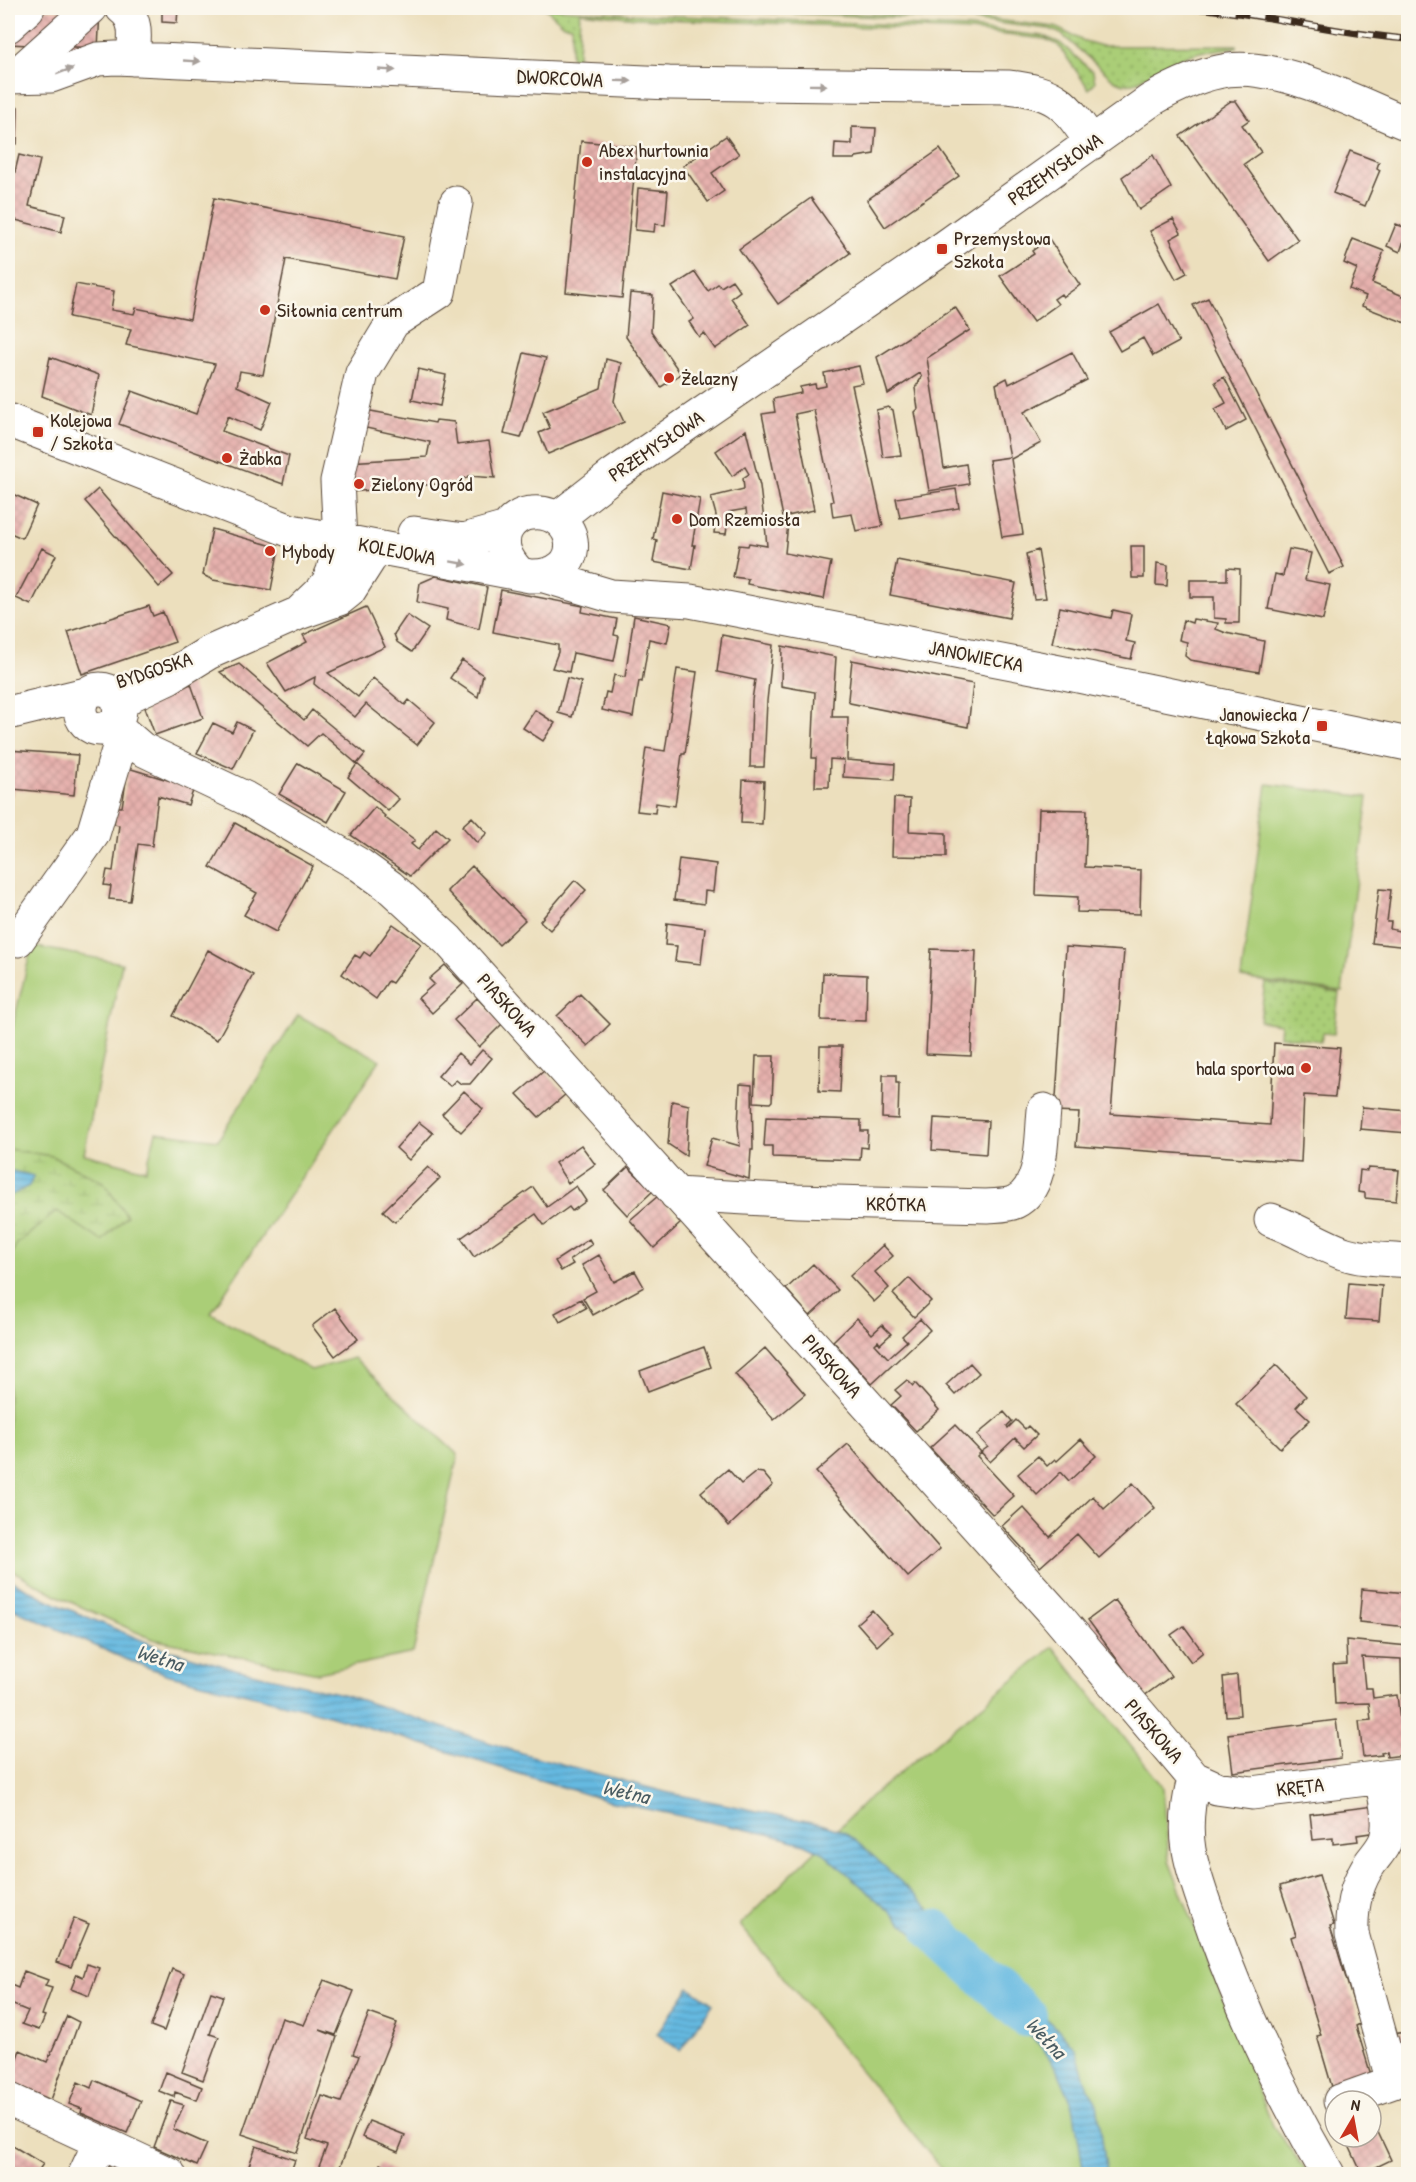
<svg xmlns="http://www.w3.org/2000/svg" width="1416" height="2182" viewBox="0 0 1416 2182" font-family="'Patrick Hand',sans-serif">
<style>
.grass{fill:#aace77;stroke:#727c4a;stroke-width:1.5}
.wetland{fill:url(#wetland-marsh);stroke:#727c4a;stroke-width:1.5}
.park{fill:url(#park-dots);stroke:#727c4a;stroke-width:1.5}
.water{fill:url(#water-rules);stroke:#507280;stroke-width:1.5}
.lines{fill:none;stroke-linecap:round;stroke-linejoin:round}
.river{stroke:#65b9e1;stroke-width:42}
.building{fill:url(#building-cross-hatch)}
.minor-casing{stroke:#564536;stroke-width:35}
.minor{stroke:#fff;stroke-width:33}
.rail-casing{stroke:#3b2a1e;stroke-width:7}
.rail{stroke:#fbf7ec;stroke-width:4.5;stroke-dasharray:14;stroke-linecap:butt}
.oneway{fill:#a79f9a}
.poi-dot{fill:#c8321e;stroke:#fbf7ec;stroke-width:2}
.labels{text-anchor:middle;stroke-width:5;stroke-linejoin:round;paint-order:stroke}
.street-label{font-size:20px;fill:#3b2a1e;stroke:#fbf7ec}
.poi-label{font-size:20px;fill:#3b2a1e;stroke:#fbf7ec;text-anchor:start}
.water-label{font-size:21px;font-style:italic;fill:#4a5c62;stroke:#fbf7ec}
</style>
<defs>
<pattern id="wetland-marsh" width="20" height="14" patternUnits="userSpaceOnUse" patternTransform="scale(1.5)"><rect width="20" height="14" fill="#aace77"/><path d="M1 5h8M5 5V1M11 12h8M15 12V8" fill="none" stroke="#93b166"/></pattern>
<pattern id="park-dots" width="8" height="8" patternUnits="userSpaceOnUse" patternTransform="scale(1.5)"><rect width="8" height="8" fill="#aace77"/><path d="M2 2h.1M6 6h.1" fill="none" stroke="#93b166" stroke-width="1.8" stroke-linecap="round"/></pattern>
<pattern id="water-rules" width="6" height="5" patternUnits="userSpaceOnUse" patternTransform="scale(1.5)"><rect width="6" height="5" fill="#65b9e1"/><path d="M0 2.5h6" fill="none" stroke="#5497b6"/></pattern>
<pattern id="building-cross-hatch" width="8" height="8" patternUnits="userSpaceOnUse" patternTransform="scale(1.5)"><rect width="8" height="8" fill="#e6b1ad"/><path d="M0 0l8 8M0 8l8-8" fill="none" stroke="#c69894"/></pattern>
</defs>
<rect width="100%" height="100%" fill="#fbf7ec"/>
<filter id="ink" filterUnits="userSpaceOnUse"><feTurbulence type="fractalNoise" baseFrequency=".0167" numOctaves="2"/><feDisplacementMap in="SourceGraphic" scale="12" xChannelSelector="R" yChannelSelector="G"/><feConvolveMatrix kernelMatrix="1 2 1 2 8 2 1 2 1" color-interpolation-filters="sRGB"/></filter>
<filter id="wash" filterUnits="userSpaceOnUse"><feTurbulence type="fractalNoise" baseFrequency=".008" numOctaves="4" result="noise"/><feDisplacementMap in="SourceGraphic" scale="24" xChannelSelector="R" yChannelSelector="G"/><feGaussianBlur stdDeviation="1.35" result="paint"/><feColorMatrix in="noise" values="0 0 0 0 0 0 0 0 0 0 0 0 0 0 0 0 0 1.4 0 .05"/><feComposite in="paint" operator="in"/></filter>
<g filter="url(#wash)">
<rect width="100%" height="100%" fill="#ecdfbd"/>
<path class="grass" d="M1267 784 1368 797 1342 992 1241 978Z
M32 946 122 963 84 1154 146 1170 156 1132 218 1140 298 1015 380 1060 211 1313 311 1370 354 1358 458 1455 413 1653 318 1673 152 1639 62 1598 8 1568V1045Z
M1053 1647 1163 1787 1169 1861 1273 2127 1309 2174H946L740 1925 868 1799Z"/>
<path class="wetland" d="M8 1149 52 1156 103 1182 127 1216 102 1241 57 1211 17 1244 8 1261Z"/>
<path class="park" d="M545 8 634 14 970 28 1043 36 1060 43 1093 72 1095 82 1089 89 1058 45 1045 39 970 31 636 18 580 12 578 56 574 62 571 56 572 26 564 25Z
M646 8H720L979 18 1055 27 1081 40 1102 46 1237 45V47L1200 52 1187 56 1173 62 1134 83 1124 84 1114 80 1061 34 1050 29 969 20Z
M1265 983 1339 993 1334 1034 1323 1033 1321 1041 1280 1036 1281 1024 1260 1021Z"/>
<path class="water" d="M8 1170 34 1176 29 1186 8 1197Z
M8 1579 54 1603 158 1647 235 1669 346 1695 521 1753 665 1792 821 1824 844 1832 868 1851 985 1961 964 1978 824 1853 805 1844 768 1834 608 1801 318 1712 166 1674 125 1659 8 1607Z
M993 1969 1059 2030 1076 2050 1088 2089 1097 2103 1107 2174H1084L1073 2106 1058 2071 1042 2047 974 1986Z
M689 1987 713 2004 680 2051 657 2034Z"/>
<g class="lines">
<path class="river" d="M934 1930 1026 2016"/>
</g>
<g id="blocks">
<path class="building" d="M8 8 100 12 98 48 8 44Z
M162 8H178L177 23 162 22Z
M1231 101H1236L1249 120 1242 125 1261 152 1244 164 1298 240 1269 261 1180 136Z
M8 107H18L17 144 8 143Z
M852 127 876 128 874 154 856 157 855 159H834L835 143 852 144Z
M726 136 739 154 712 173 724 191 708 202 683 166Z
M581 141 637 147 622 298 566 292Z
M940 149 959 176 885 227 867 200Z
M1350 151 1379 162 1377 168 1380 170 1365 206 1333 193Z
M19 155 40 160 29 206 65 215 61 232 8 218V201Z
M1153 155 1171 188 1139 210 1122 177Z
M638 188 668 191 665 225 655 224 654 232 635 230Z
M214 198 404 236 395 279 286 259 263 375 240 371 237 386 272 402 260 430 228 416 222 431 289 456 283 484 119 424 132 391 196 414 215 364 126 345 131 329 69 317 76 284 114 291 111 310 134 314 136 308 190 319Z
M811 198 850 253 778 304 739 249Z
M1173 219 1181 233 1170 239 1187 273 1176 279 1150 231Z
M1396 224 1408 229 1400 252 1387 246Z
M1049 239 1080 285 1063 297 1061 294 1054 299 1058 304 1033 322 1000 276 1034 254 1032 251Z
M1353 239 1384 251 1372 283 1408 298V324L1362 306 1366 296 1349 289 1357 269 1344 263Z
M695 272 708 291 718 284 721 287 732 280 740 291 731 298 750 325 715 349 704 333 699 337 689 322 694 319 672 287Z
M630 293 653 295 651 331 681 374 661 387 626 337Z
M1208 298 1344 567 1329 574 1193 305Z
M1159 304 1179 342 1153 356 1143 338 1120 351 1109 332Z
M955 307 970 330 927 358 944 468 966 464 969 484 929 491 915 412 918 409 915 388 922 377 920 373 888 394 877 357Z
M1072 352 1087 380 1024 412 1041 443 1011 459 1023 534 1002 537 989 460 1010 457 996 384 1007 378 1009 384Z
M524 353 546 358 521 438 504 434Z
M50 357 99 375 91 415 42 396Z
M606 359 621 363 614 401 624 422 548 454 539 433 550 428 543 412 601 388Z
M859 366 863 383 852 385 883 526 856 531 852 514 833 517 831 502 833 501 814 410 795 414 814 510 783 517 762 414 775 412 773 399 801 393 800 387 815 384 816 388 826 386 824 373Z
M418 369 446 375 440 406 412 400Z
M1224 377 1246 420 1226 431 1215 409 1226 403 1215 382Z
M888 407 893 410 901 455 883 457 876 410Z
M360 409 435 423 436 420 454 422 457 445 489 441 495 478 469 476 459 482 350 492 348 462 427 457 430 442 357 426Z
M746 430 760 486 764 521 748 524 746 509 729 512 726 534 714 533 716 515 711 497 744 489 743 478 749 474 745 467 732 476 716 451Z
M98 489 173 575 159 587 85 501Z
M956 489 959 508 900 518 896 498Z
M662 491 700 499 692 545H695L691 569 653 562 657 540 653 539Z
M8 492 37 505 22 538 8 532Z
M788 523 785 553 831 562 824 599 747 584 748 579 733 577 739 545 748 546 749 543 767 546 765 525Z
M212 529 273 546 278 553 271 590 213 580 203 575Z
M1131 546H1144V578H1132Z
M42 548 56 555 31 605 16 598Z
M1289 549 1311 553 1305 580 1330 585 1323 620 1268 609 1275 574 1283 576Z
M1038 550 1046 598 1034 599 1026 554Z
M897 560 1016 583 1009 618 890 595Z
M1157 563 1168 565 1167 586 1156 585Z
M1227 568 1240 569 1239 623H1226V619L1214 618V597H1190V580H1227Z
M436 576 487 587 479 629 446 620 448 609 417 602 420 583Z
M501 590 583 606 582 612 617 619 614 635 619 636 614 661 573 653 569 672 552 668 558 652V645L493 632Z
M149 606 153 616 163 612 175 642 82 674 68 632Z
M366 607 385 647 328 673 358 697 373 678 405 705 409 700 435 722 417 745 366 704 355 717 314 684 315 677 286 692 267 663 307 642 303 635Z
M1060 607 1111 618 1113 610 1131 614 1126 641 1135 643 1131 659 1052 643Z
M407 615 428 629 412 652 397 642 394 634Z
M634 616 671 624 667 643 649 639 642 682 639 681 633 717 602 710 606 692 610 693 614 675 625 677Z
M1193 619 1218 623 1216 629 1226 633 1264 641 1259 672 1190 660 1185 656 1187 642 1179 640 1183 620 1192 623Z
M722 635 773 645 767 701 764 767H750L752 700 755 680 717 672Z
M782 646 836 657 832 717H848L847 760 895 764 894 780 843 777 844 760 830 759 829 787H815L816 758H812L815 692 781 686Z
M462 660 483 675 478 697 450 678Z
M852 660 973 684 968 727 850 703 848 699Z
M239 664 304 720 312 710 365 754 357 764 321 733 307 746 220 672Z
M677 669 697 672 685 754H682L675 806 656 803 655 813 637 811 646 748 665 751Z
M567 678 581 682 572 717 558 713Z
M191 684 203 718 155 735 143 702Z
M535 710 555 723 543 741 523 728Z
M237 722 253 730 233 769 197 753 213 723 232 732Z
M8 750 78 755 74 795 13 789 12 796H8Z
M298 763 346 791 328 822 279 794Z
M357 764 399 799 388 811 348 777Z
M128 768 194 788 188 805 158 796 152 846 138 844 130 901 109 899 111 886 104 885 107 870 113 871 119 825 114 824 117 807H122Z
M743 780 764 781 762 824 741 823Z
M894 798 910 799 909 831 946 833V857L892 856Z
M375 807 385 816 384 817 415 840 411 844 418 850 436 828 448 838 410 876 351 835Z
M1039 809 1087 810 1085 867 1141 870 1140 914 1077 912 1078 897 1036 895Z
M472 817 487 833 477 843 462 826Z
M235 823 313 866 276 932 244 915 257 893 210 867Z
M679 859 716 864 713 892 705 891 704 904 674 900Z
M472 866 525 920 499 945 447 891Z
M575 880 586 890 550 930 540 921Z
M1379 889 1391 890 1387 922H1391L1390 929 1408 933V947L1372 943Z
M667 923 705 928 701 964 675 961 677 946 665 945Z
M393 924 421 944 392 983 388 981 376 999 342 974 355 955 360 958 364 952 370 956Z
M1066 947 1124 951 1111 1114 1270 1125 1274 1043 1340 1048 1335 1097 1304 1095 1301 1162 1076 1146 1079 1113 1055 1112Z
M931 949 976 951 971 1056 926 1054Z
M208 950 253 975 217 1040 173 1016Z
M445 965 463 984 432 1013 418 998 434 984 429 979Z
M823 973 867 975 866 1021 821 1020Z
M580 994 610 1024 588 1046 557 1016Z
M477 998 502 1024 479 1047 454 1020Z
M820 1046H842L840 1092 819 1091Z
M482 1050 492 1058 470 1084H461L456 1080 450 1086 438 1076 458 1053 470 1064Z
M756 1056H774L772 1101 770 1103 754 1102Z
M544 1071 566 1094 539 1117 517 1094Z
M883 1075H896V1083H899L898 1119 882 1118Z
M740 1084 752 1085 753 1150H751L749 1179 704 1166 712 1138 740 1146 738 1126Z
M464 1091 483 1109 461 1132 442 1114Z
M672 1101 689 1105 686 1156 668 1144Z
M1362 1107 1408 1111V1133L1360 1129Z
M766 1117 861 1120V1131H868L867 1148 861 1147 860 1160 772 1157V1146H764Z
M934 1118 988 1121 986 1154 932 1150Z
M419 1122 433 1133 409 1160 396 1148Z
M581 1145 595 1164 568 1183 555 1163Z
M428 1167 440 1178 395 1222 383 1211Z
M628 1167 653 1191 627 1215 604 1190Z
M1368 1168 1399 1170 1396 1201 1365 1198V1193L1358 1192 1360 1170 1367 1171Z
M576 1186 586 1201 572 1211 569 1207 544 1225 536 1214 474 1257 461 1238 533 1187 547 1207Z
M658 1196 681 1223 654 1248 630 1220Z
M589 1239 592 1244 570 1260 573 1264 561 1271 555 1261Z
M883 1245 893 1256 875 1272 889 1288 874 1302 850 1276Z
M599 1255 614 1282 635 1271 644 1287 593 1315 583 1298 596 1291 582 1265Z
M813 1264 838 1290 810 1316 786 1289Z
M909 1278 931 1301 914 1317 893 1294Z
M1349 1283 1382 1286 1379 1321 1346 1319Z
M581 1299 586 1308 560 1322 555 1313Z
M335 1308 358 1339 335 1356 312 1326Z
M857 1318 872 1334 882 1325 891 1334 880 1344 878 1341 875 1344 888 1358 907 1341 902 1336 920 1319 930 1330 872 1384 833 1341Z
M704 1347 711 1367 648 1391 640 1371Z
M765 1348 805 1394 774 1420 735 1374Z
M970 1363 979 1373 955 1395 946 1385Z
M1276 1365 1306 1396 1296 1407 1310 1420 1280 1448 1236 1404Z
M907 1380 913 1386 915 1383 939 1410 916 1431 891 1405 901 1396 895 1390Z
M1004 1412 1012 1421 1007 1426 1008 1428 1016 1420 1025 1429 1028 1426 1037 1435 1024 1447 1015 1438 990 1462 981 1452 988 1447 977 1435Z
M955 1425 981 1452 977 1456 1014 1496 993 1515 930 1448Z
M1081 1439 1096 1456 1069 1481 1061 1472 1037 1495 1018 1474 1038 1456 1047 1466 1055 1459 1057 1461Z
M848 1444 940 1549 908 1577 816 1472Z
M728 1469 741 1484 756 1472 763 1473 773 1485 729 1526 701 1492Z
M1133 1483 1155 1508 1099 1558 1077 1534 1040 1567 1002 1526 1023 1507 1050 1537 1093 1496 1104 1509Z
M1362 1589 1408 1593V1627L1359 1622Z
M1115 1600 1171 1676 1144 1696 1088 1620Z
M872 1610 892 1632 877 1646 857 1623Z
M1184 1626 1203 1652 1191 1662 1171 1635Z
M1346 1640 1408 1646V1710H1402L1401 1659 1362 1657 1365 1688H1372L1373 1698 1397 1695 1404 1755 1387 1757 1386 1752 1381 1753 1382 1755 1363 1757 1359 1721 1371 1720 1369 1703 1335 1704 1333 1665 1347 1664Z
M1237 1675 1240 1715 1226 1716 1223 1677Z
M1336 1720 1341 1758 1233 1772 1228 1734Z
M1408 1802V1833H1406L1402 1803Z
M1374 1806 1377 1832 1357 1835 1358 1841 1333 1844V1838L1313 1840 1310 1814Z
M1319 1875 1334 1925 1330 1926 1360 2024 1356 2026 1371 2075 1332 2087 1317 2036 1321 2035 1291 1937 1296 1935 1280 1886Z
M74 1918 89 1924 71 1967 57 1962Z
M87 1964 99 1968 89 1996 71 1989 77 1974 83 1977Z
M172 1969 184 1974 164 2031 151 2026Z
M24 1971 48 1980 45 1986 52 1988 42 2015 45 2016 39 2030 22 2024 28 2011 11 2004 10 2009H8V1980L12 1982 11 1985 18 1988Z
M324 1980 354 1991 336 2035 320 2030 337 2037 297 2153 242 2134 282 2018 304 2025Z
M211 1992 223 1996 210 2034 219 2037 203 2080 182 2072Z
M369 2013 397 2023 337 2174H316L327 2146 307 2139 322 2096 341 2102 359 2056 353 2054Z
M67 2016 79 2022 51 2100 8 2081 20 2050 47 2062Z
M1408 2031V2086L1390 2035Z
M166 2072 202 2087 197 2100 175 2092 174 2097 159 2091Z
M94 2080 141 2101 127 2133 81 2113 82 2109 69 2104 78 2082 91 2088Z
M171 2101 184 2105 173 2129 207 2144 197 2166 154 2147Z
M369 2121 405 2135 398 2152 362 2137Z
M1376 2128 1391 2160 1362 2174 1347 2141 1356 2137H1371V2130Z
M8 2143 43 2164 36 2174H8Z
M256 2146 295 2160 290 2174H246Z
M108 2163 135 2174H103Z
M380 2164 395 2172 393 2174H375Z"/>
</g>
</g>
<g filter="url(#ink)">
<use href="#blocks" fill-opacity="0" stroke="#564536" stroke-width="1.5"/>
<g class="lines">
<defs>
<path id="minor" d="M122 8C139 20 134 40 133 59
M8 26 28 8
M8 77 51 76 98 59 116 58 669 83 1008 87C1058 92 1065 104 1092 143
M14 77 91 8
M8 420 291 531 530 576C590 578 580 509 532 513 522 513 511 520 506 530 499 546 507 560 518 572
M558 518 613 475 942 249 1151 100C1175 86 1200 74 1228 70 1281 63 1359 104 1408 124
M414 533 464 540 507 528
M544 576 611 596 690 601 1059 672 1408 744
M299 613 321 592 328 583 333 571 340 540 337 481 362 373 393 322 439 292 456 203
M80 709a20 20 0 1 1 40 0a20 20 0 1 1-40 0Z
M119 706 131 695 169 677 208 653 299 613 339 599 349 591 370 558 380 548
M8 713 86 694
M113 724 142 749 245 798 360 865 389 886 448 940 1052 1610 1194 1778 1216 1788 1252 1793 1408 1774
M18 940 93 834 123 734
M676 1194 797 1201 987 1206C996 1205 1007 1206 1015 1202 1044 1188 1041 1138 1044 1110
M1271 1220C1296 1229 1319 1244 1343 1253 1364 1260 1387 1259 1408 1261
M1194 1778C1188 1802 1185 1826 1189 1850 1194 1879 1206 1907 1215 1934 1245 2017 1284 2098 1328 2174
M8 2099 169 2174
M1340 2101 1393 2082 1352 1934C1351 1908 1355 1884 1371 1862 1377 1854 1383 1848 1386 1839 1392 1820 1384 1796 1381 1778
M85 2174 100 2142"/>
</defs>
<use href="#minor" class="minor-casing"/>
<use href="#minor" class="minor"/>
<defs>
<path id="rail" d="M1193 8C1265 13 1336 34 1408 39"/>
</defs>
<use href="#rail" class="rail-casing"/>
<use href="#rail" class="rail"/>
</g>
<defs><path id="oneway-solid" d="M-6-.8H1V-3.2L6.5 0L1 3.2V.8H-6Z" transform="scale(1.5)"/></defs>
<g class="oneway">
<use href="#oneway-solid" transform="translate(192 61) rotate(3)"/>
<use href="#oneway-solid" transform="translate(387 70) rotate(3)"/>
<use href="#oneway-solid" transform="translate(65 71) rotate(-20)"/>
<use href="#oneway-solid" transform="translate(623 81) rotate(2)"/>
<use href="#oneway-solid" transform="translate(818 85) rotate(1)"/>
<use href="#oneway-solid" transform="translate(459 563) rotate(10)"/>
</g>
</g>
<g class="poi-dot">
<circle cx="587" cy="162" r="6"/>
<rect x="936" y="243" width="12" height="12" rx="3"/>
<circle cx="265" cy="310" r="6"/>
<circle cx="669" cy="378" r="6"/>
<rect x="32" y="426" width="12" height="12" rx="3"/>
<circle cx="227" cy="458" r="6"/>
<circle cx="359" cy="484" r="6"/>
<circle cx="677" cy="519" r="6"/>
<circle cx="270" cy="551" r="6"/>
<rect x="1316" y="720" width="12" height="12" rx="3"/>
<circle cx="1306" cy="1068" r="6"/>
</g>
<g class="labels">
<g class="street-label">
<text transform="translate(560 78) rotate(3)" y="7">DWORCOWA</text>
<text transform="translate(1055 169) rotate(-35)" y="7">PRZEMYSŁOWA</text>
<text transform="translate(656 446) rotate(-34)" y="7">PRZEMYSŁOWA</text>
<text transform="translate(397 551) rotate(11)" y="7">KOLEJOWA</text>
<text transform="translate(976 656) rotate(11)" y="7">JANOWIECKA</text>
<text transform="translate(154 670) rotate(-18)" y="7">BYDGOSKA</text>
<text transform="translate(507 1005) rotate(48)" y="7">PIASKOWA</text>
<text transform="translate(896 1204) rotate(1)" y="7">KRÓTKA</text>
<text transform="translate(832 1366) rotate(48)" y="7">PIASKOWA</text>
<text transform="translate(1154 1731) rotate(49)" y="7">PIASKOWA</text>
<text transform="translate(1300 1787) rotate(-7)" y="7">KRĘTA</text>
</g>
<g class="poi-label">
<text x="599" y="157">Abex hurtownia<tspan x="599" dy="23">instalacyjna</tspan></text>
<text x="954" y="245">Przemysłowa<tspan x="954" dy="23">Szkoła</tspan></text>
<text x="277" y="317">Siłownia centrum</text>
<text x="681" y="385">Żelazny</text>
<text x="50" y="427">Kolejowa<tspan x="50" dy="23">/ Szkoła</tspan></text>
<text x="239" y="465">Żabka</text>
<text x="371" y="491">Zielony Ogród</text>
<text x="689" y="526">Dom Rzemiosła</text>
<text x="282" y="558">Mybody</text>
<text x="1310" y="721" text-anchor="end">Janowiecka /<tspan x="1310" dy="23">Łąkowa Szkoła</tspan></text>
<text x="1294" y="1075" text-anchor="end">hala sportowa</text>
</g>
<g class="water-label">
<text transform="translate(160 1658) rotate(17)" y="7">Wełna</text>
<text transform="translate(626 1792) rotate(13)" y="7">Wełna</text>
<text transform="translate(1046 2038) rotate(47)" y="7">Wełna</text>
</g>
</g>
<rect width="1416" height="2182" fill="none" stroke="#fbf7ec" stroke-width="30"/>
<g transform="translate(1353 2119) rotate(10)"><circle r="28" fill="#fbf7ec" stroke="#aea59a" stroke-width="1.5"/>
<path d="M0-4.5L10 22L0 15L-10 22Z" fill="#c8321e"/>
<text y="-9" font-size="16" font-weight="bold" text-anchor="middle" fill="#3b2a1e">N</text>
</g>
</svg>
